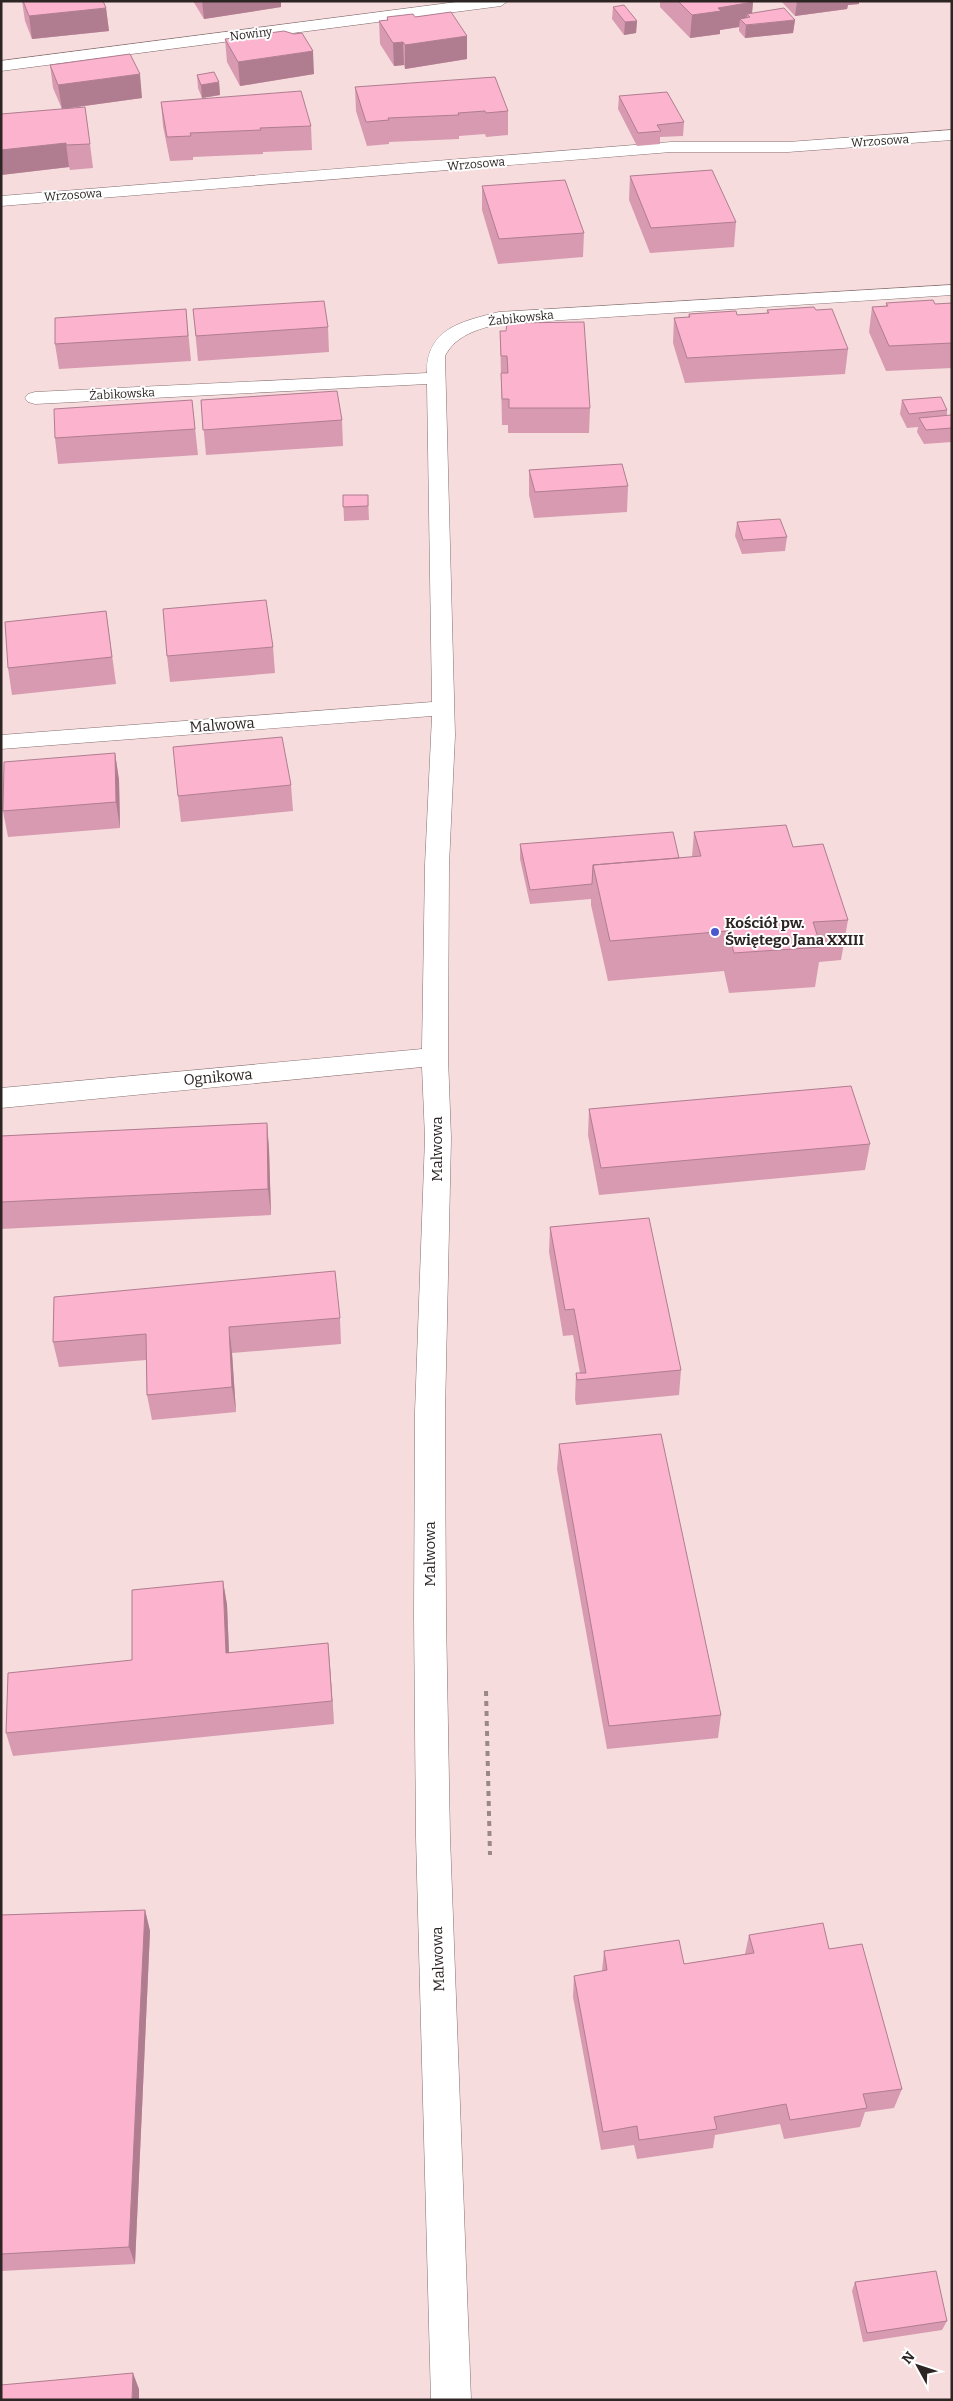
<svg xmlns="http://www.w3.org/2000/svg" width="953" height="2401" viewBox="0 0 953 2401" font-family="Bitter,serif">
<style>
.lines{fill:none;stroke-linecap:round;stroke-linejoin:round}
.lane-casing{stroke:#856e6f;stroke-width:1}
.street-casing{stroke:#856e6f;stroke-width:1}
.path{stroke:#9a8888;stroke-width:4;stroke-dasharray:5 5;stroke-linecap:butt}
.lane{fill:#fff;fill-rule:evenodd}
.street{fill:#fff;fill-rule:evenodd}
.wall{fill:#d89ab1}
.shaded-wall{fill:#b07d90}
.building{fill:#fbb3ce;stroke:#b07d90}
.poi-dot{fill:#4a58cd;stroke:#fff;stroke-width:2}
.labels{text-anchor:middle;stroke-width:4;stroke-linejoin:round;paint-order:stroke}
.far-street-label{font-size:12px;fill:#2d2424;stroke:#fff}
.street-label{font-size:15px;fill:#2d2424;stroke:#fff}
.poi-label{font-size:15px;font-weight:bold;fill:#2d2424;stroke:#fff;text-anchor:start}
</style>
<rect width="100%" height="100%" fill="#f6dcdd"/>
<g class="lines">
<defs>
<path id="lane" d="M464 1H508L501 6 1 71V61Z"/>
<path id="street" d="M952 130V140L788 152H671L1 206V196L671 142H788Z
M952 285V295L499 324C478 329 456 335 445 356L455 735 449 865 448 1057 451 1138 445 1412 446 1616 450 1837 471 2400H431L416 1837 414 1616 415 1412 425 1138 422 1067 1 1108V1088L422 1049 425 865 432 716 1 749V735L432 702 427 384 35 404 28 402 25 398 28 394 35 392 427 373C426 328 463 321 499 312Z"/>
</defs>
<use href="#lane" class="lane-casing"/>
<use href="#street" class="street-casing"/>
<path class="path" d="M486 1691 490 1855"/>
<use href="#lane" class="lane"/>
<use href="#street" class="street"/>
</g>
<path class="wall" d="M22 1H103L106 8 109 31 32 39 25 21Z
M193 1H281V7L204 19Z
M660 1H752L753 2 752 13 795 20 793 33 745 38 739 31V27L720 30V34L690 38 660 7Z
M781 1H859V4L848 5 847 9 795 16Z
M613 7 637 21 636 33 624 35 612 19Z
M387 17H415L467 59 405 69 404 65 394 66 380 44 379 21 387 20Z
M225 39 314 74 240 86 227 62Z
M50 65 142 98 62 109 53 88Z
M197 75 219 82 220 95 202 98 198 88Z
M355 87 508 111V135L486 137 485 134 459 136V139L389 142V144L367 146 356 111Z
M619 96 684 122 683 136 660 137V144L637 146 618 109Z
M161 102 311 126 312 150 263 152V154L193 157V160L170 161 163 126Z
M1 114 90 144 93 168 70 170 69 167 1 175Z
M630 176 736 222 734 247 650 253 629 200Z
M482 186 584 233 583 257 498 264 482 210Z
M886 303 935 304 952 303V368L886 371 869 332 872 307 886 306Z
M186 309 191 361 59 369 55 344Z
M193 309 328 327 329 352 198 361Z
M767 310H816L848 349 845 374 685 383 673 343 674 318 688 317 689 314 737 315 767 313Z
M500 331H506L590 408 589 433H508V425H502Z
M192 400 198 455 58 464 55 438Z
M201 400 342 420 343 446 206 455Z
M902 400 947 410V416L952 417V442L924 444 917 432 918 427 907 428 900 414Z
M529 470 628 486 627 512 534 518 529 495Z
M343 495H368L369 520 344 521Z
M737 522 787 537 785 551 742 554 735 536Z
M106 611 116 684 12 695 8 668Z
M273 647 275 673 170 682 167 656Z
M115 753 119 780 120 828 8 837 3 811Z
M291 785 293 811 181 822 178 796Z
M694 832 793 847 848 920 841 960 819 962 815 987 729 993 724 971 608 981 591 905V899L530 904 520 859V844L679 858 692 857Z
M589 1109 870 1144 865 1170 599 1195 588 1135Z
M267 1123 269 1149 271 1215 1 1229V1136Z
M550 1227 681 1370 679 1395 576 1405 575 1399 576 1373H580L573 1335 563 1336 549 1252Z
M54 1297 340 1318 341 1344 232 1353 236 1412 152 1420 147 1395 146 1360 59 1367 53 1342Z
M559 1444 721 1715 718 1738 607 1749 557 1469Z
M223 1581 227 1605 229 1653 328 1643 334 1724 13 1756 6 1733 132 1660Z
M145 1910 150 1931 135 2264 1 2271V1915Z
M749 1935 829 1949 902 2089 894 2108 865 2112 860 2127 784 2139 780 2124 715 2135 713 2148 637 2159 634 2145 601 2150 573 1997 574 1976 602 1971 604 1951 684 1964 745 1954Z
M855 2282 947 2321 942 2330 863 2342 852 2291Z"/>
<path class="shaded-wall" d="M202 1H281V7L204 19Z
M797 1H859V4L848 5 847 9 795 16Z
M753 2 751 25 795 20 793 33 745 38 746 25 750 17 747 14 746 25 740 19 739 27 720 30V34L690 38 692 15 718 8Z
M106 8 109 31 32 39 29 16Z
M637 21 636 33 624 35 625 22Z
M467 36V59L405 69V45Z
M403 42 404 65 394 66 393 43Z
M313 51 314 74 240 86 238 62Z
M140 74 142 98 62 109 58 85Z
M219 82 220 95 202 98 201 85Z
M66 143 69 167 1 175V150Z
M115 753 119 780 120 828 116 802Z
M267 1123 269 1149 271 1215 268 1189Z
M229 1327 232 1353 236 1412 232 1387Z
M223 1581 227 1605 230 1676 226 1653Z
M328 1643 330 1666 334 1724 332 1701Z
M145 1910 150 1931 135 2264 129 2247Z
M133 2373 139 2389V2400H132Z"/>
<path class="building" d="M23 1H103L106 8 29 16Z
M678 1H752L753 2 718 8 721 11 692 15Z
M624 5 637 21 625 22 613 7Z
M784 8 795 20 746 25 740 19 750 17 747 14Z
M451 12 467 36 405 45 403 42 393 43 379 21 388 20 387 17 413 14 415 17Z
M284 31 294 34 302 33 313 51 238 62 225 39Z
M130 54 140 74 58 85 50 65Z
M214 72 219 82 201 85 197 75Z
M495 77 508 111 486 113 485 111 458 113 459 115 388 118 389 120 366 122 355 87Z
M301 91 311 126 260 128 261 130 190 133 191 136 167 137 161 102Z
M667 92 684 122 657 125 661 131 638 133 619 96Z
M85 107 90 144 66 145V143L1 150V114Z
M712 170 736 222 651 228 630 176Z
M565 180 584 233 499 239 482 186Z
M933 300 935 304 952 303V343L889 346 872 307 888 306 886 303Z
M324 301 328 327 196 336 193 309Z
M814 307 816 310 832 309 848 349 687 358 674 318 690 317 689 314 736 311 737 315 769 313 767 310Z
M186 309 188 336 55 344V318Z
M584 322 590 408H509V399H502L501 373H508L507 356H501L500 331H506L507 323Z
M337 391 342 420 203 430 201 400Z
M941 397 947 410 909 414 902 400Z
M192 400 195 429 55 438 54 409Z
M951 415 952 417V428L926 430 919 418Z
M622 464 628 486 535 492 529 470Z
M343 495H368V506L343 507Z
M780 519 787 537 743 540 737 522Z
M266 600 273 647 167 656 163 609Z
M106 611 112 657 8 668 5 622Z
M282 737 291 785 178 796 173 747Z
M115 753 116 802 3 811 4 762Z
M786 825 793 847 823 844 848 920 813 922 821 947 734 953 728 931 610 941 593 865 701 856 694 832Z
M673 832 679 858 593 865 592 884 530 890 520 844Z
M851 1086 870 1144 601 1168 589 1109Z
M267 1123 268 1189 1 1202V1136Z
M649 1218 681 1370 577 1380 576 1373H586L574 1309 565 1310 550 1227Z
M335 1271 340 1318 229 1327 232 1387 147 1395 146 1334 53 1342 54 1297Z
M661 1434 721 1715 609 1726 559 1444Z
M223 1581 226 1653 328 1643 332 1701 6 1733 8 1673 132 1660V1590Z
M145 1910 129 2247 1 2254V1915Z
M823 1923 829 1949 862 1944 902 2089 863 2094 867 2108 790 2120 786 2104 714 2117 717 2129 639 2140 637 2126 603 2132 574 1976 607 1970 604 1951 679 1940 684 1964 754 1953 749 1935Z
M936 2271 947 2321 867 2333 855 2282Z
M133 2373 132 2400H1V2385Z"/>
<circle class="poi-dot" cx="715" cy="932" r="5"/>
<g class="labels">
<g class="far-street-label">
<text transform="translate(251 34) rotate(-7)" y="4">Nowiny</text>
<text transform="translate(880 141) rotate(-4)" y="4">Wrzosowa</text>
<text transform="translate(476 164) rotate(-5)" y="4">Wrzosowa</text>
<text transform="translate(73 195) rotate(-4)" y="4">Wrzosowa</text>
<text transform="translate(521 318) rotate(-6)" y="4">Żabikowska</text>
<text transform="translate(122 394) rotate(-3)" y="4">Żabikowska</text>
</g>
<g class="street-label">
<text transform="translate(222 725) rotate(-4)" y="5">Malwowa</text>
<text transform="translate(218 1077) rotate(-5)" y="5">Ognikowa</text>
<text transform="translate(437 1149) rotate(-90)" y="5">Malwowa</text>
<text transform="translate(430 1554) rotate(-90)" y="5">Malwowa</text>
<text transform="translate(438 1959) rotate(-92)" y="5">Malwowa</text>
</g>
<g class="poi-label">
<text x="725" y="928">Kościół pw.<tspan x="725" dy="17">Świętego Jana XXIII</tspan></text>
</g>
</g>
<rect width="953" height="2401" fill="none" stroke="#2d2424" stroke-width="5"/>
<g transform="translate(918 2366) rotate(310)" stroke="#ffffff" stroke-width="4" paint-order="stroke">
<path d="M0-4L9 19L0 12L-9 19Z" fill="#2d2424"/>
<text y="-8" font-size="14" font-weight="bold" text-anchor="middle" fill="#2d2424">N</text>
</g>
</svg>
